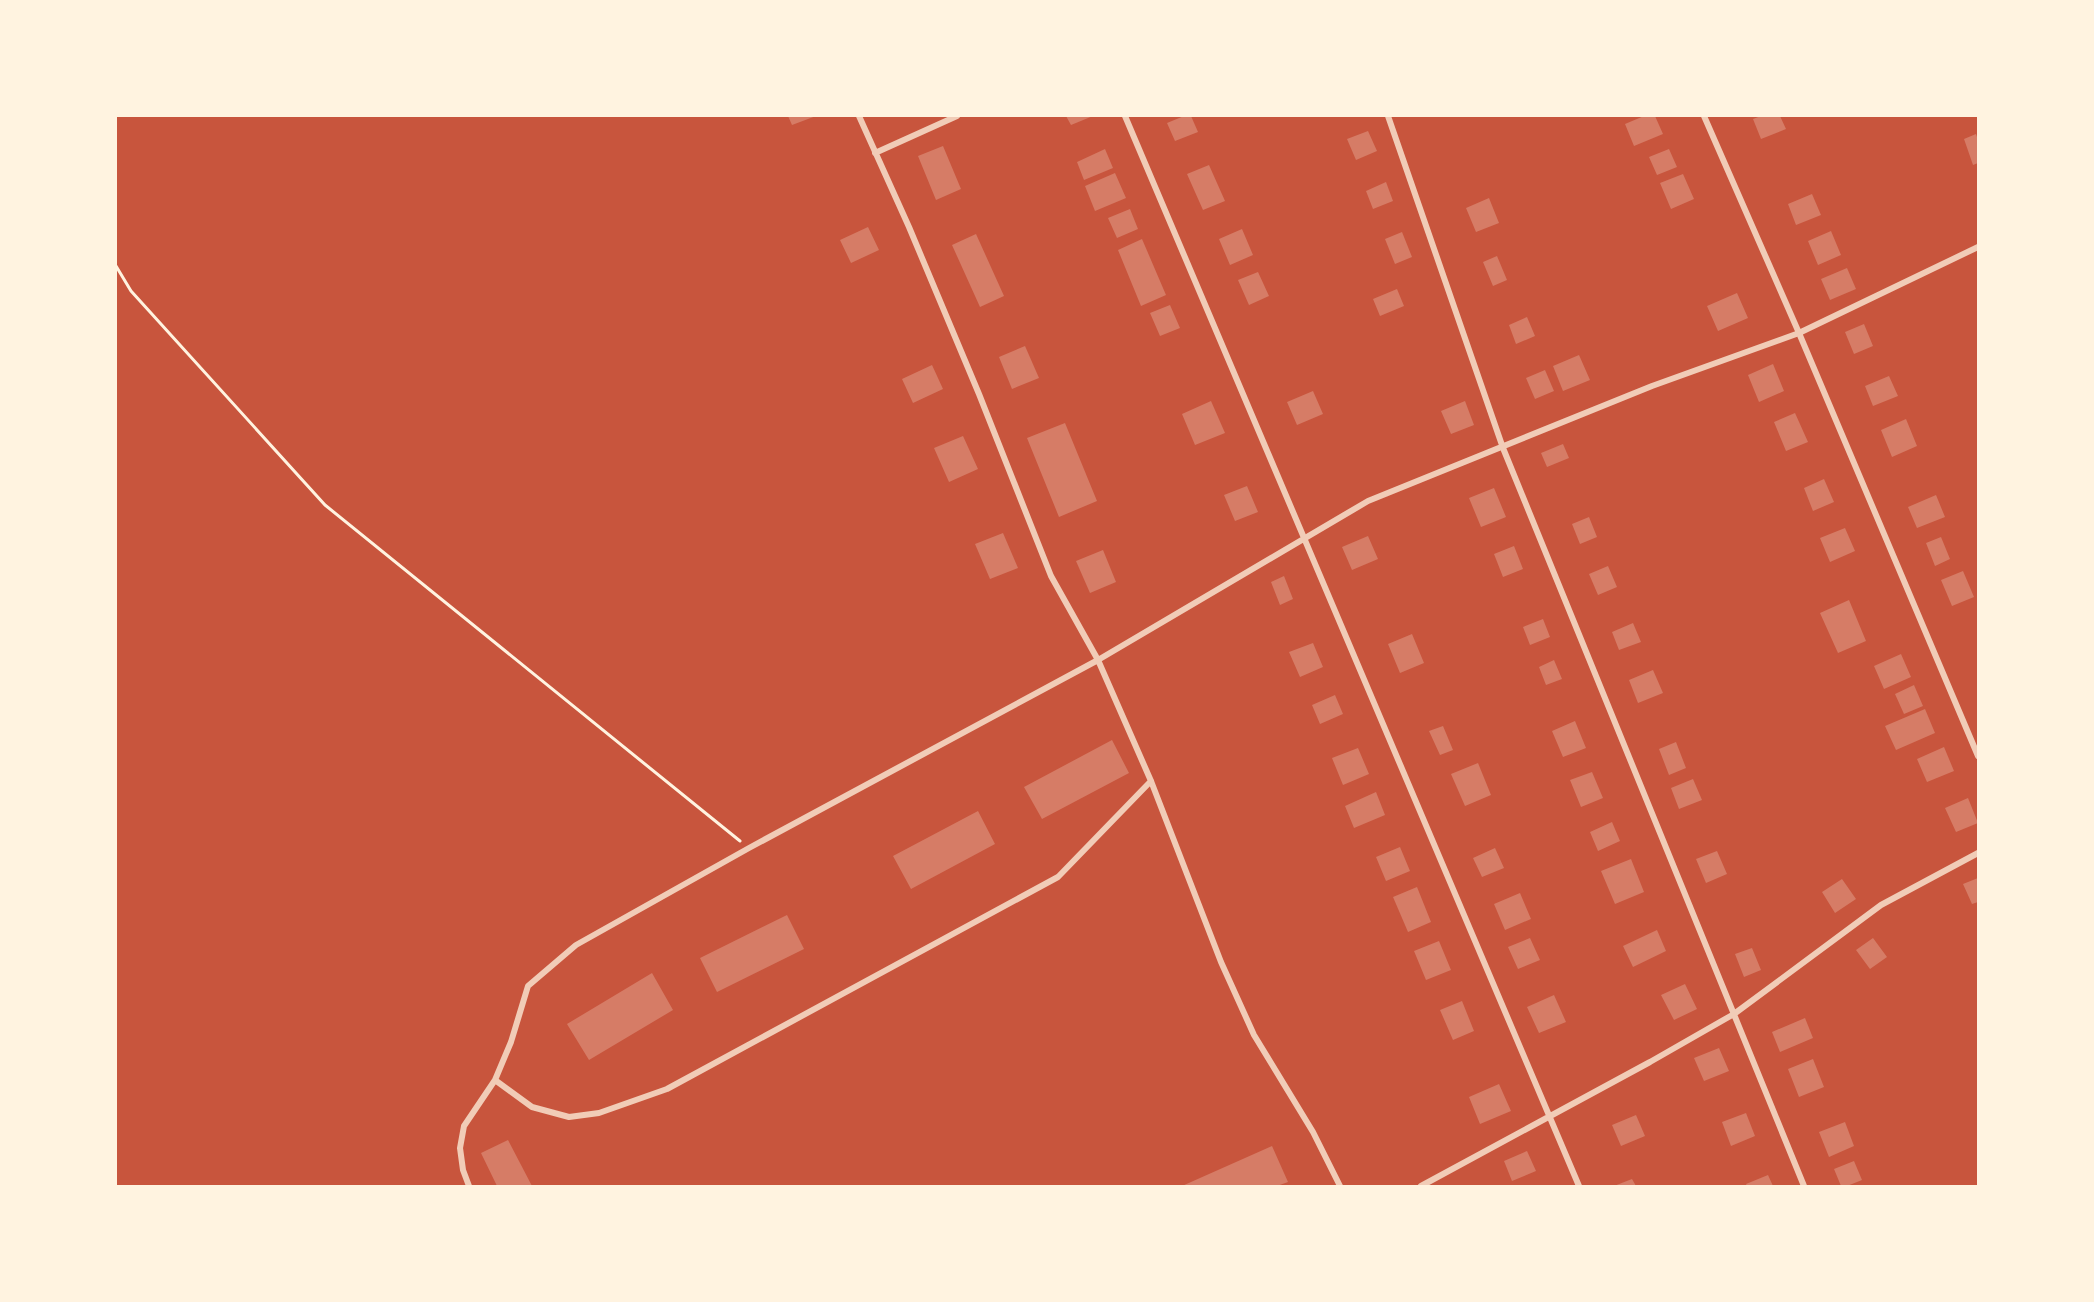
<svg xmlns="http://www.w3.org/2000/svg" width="2094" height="1302" viewBox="0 0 2094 1302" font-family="Inter,sans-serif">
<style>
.building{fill:#d67c66}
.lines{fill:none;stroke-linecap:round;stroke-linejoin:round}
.path{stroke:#fff3e0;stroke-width:3}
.minor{stroke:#f1ccb7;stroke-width:6}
</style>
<rect width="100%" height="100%" fill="#c8553d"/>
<path class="building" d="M788 116H816L792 125Z
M1066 116H1093L1071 125Z
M1184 116H1191L1198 132 1175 141 1167 123Z
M1644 116H1655L1663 134 1634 146 1625 124Z
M1761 116H1780L1786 129 1761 139 1753 119Z
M1368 131 1377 151 1356 160 1347 139Z
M1976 134 1978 140V163L1973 165 1964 139Z
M943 146 961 189 936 200 918 156Z
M1105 149 1113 168 1084 180 1077 162Z
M1669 149 1677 167 1657 175 1649 157Z
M1209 165 1225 201 1203 210 1187 174Z
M1115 173 1126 198 1095 211 1085 186Z
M1683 174 1694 199 1671 209 1660 183Z
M1386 182 1393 201 1373 209 1366 191Z
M1812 194 1821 215 1796 225 1788 204Z
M1489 198 1499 223 1476 232 1466 208Z
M1130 209 1138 229 1117 238 1108 218Z
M868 227 879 250 851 263 840 240Z
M1242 229 1253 255 1230 265 1219 239Z
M1831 231 1841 255 1818 265 1808 241Z
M1402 232 1412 257 1395 264 1385 239Z
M976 234 1004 296 980 307 952 245Z
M1142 239 1166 295 1141 306 1118 250Z
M1497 256 1507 280 1493 286 1483 262Z
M1847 268 1856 289 1830 300 1821 279Z
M1258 272 1269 296 1249 305 1238 280Z
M1397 289 1404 306 1380 316 1373 299Z
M1737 293 1748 318 1718 331 1707 306Z
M1170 305 1180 328 1160 336 1150 313Z
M1527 317 1535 336 1516 344 1509 325Z
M1864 324 1873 346 1854 354 1845 332Z
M1025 346 1039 378 1012 389 999 357Z
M1579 355 1590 380 1563 391 1553 366Z
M1773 364 1784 391 1759 402 1748 375Z
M932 365 943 389 913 403 902 379Z
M1545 370 1554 391 1535 399 1526 378Z
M1889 376 1898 396 1873 406 1865 386Z
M1313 391 1323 414 1297 425 1287 402Z
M1211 401 1225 433 1195 445 1182 414Z
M1465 401 1474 425 1451 434 1441 411Z
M1795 413 1808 442 1786 451 1774 422Z
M1906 419 1917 446 1892 457 1881 430Z
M1065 423 1097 501 1059 517 1027 438Z
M963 436 978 469 949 482 934 448Z
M1563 444 1569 458 1547 467 1541 453Z
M1824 479 1834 502 1813 511 1804 488Z
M1247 486 1258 512 1235 521 1224 495Z
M1494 488 1506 517 1481 527 1469 498Z
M1936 495 1945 517 1917 528 1908 507Z
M1589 517 1597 537 1580 544 1572 524Z
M1845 528 1855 551 1830 562 1820 538Z
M1003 533 1018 568 990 579 975 544Z
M1368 536 1378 559 1352 570 1342 547Z
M1941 537 1950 559 1935 566 1926 543Z
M1514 546 1523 569 1503 577 1494 554Z
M1103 550 1116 582 1090 593 1076 561Z
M1608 566 1617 587 1598 595 1589 574Z
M1963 571 1974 597 1952 606 1941 580Z
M1284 576 1293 599 1280 605 1271 582Z
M1849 600 1866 641 1838 653 1820 613Z
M1543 619 1550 637 1530 645 1523 627Z
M1633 623 1641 642 1619 650 1612 632Z
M1412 634 1424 663 1400 673 1388 644Z
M1313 643 1323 667 1300 677 1289 652Z
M1901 654 1911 677 1884 689 1874 666Z
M1554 660 1562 679 1546 685 1539 667Z
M1653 670 1663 693 1638 703 1629 680Z
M1914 685 1923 706 1904 714 1895 694Z
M1335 695 1343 714 1320 724 1312 705Z
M1925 709 1935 733 1896 750 1885 726Z
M1575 721 1586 748 1563 757 1552 731Z
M1443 726 1453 750 1440 755 1429 731Z
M1112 740 1129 773 1042 819 1024 787Z
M1676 742 1686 768 1669 775 1659 749Z
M1944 747 1954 771 1927 782 1917 759Z
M1358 748 1369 774 1343 785 1332 758Z
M1478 763 1491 795 1465 806 1451 774Z
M1592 772 1603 798 1581 807 1570 780Z
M1693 779 1702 800 1679 809 1671 788Z
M1376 792 1385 815 1354 828 1345 806Z
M1968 798 1978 823 1956 832 1945 808Z
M978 811 995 844 911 889 893 856Z
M1612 822 1620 841 1598 851 1590 832Z
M1400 847 1410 871 1386 881 1376 857Z
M1495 848 1504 868 1482 877 1473 858Z
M1717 851 1727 874 1706 883 1696 859Z
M1631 859 1644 892 1615 904 1601 871Z
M1978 878V902L1972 904 1963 884Z
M1842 879 1856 899 1835 913 1822 892Z
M1417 887 1431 922 1408 932 1393 897Z
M1520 893 1531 919 1505 930 1494 904Z
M787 915 804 949 717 992 700 958Z
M1657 930 1666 951 1633 967 1623 946Z
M1530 938 1540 960 1518 969 1508 947Z
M1873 938 1887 957 1870 969 1856 950Z
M1439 941 1451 970 1426 980 1414 951Z
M1752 948 1761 970 1744 977 1735 954Z
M652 973 673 1010 589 1060 567 1024Z
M1685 984 1697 1009 1674 1020 1661 995Z
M1554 995 1566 1022 1539 1033 1527 1007Z
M1462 1001 1474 1031 1453 1040 1440 1010Z
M1805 1018 1813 1038 1780 1052 1772 1032Z
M1719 1048 1729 1071 1704 1081 1694 1058Z
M1813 1059 1824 1087 1799 1097 1788 1069Z
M1499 1084 1511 1111 1480 1124 1469 1097Z
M1746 1113 1755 1136 1731 1146 1722 1122Z
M1636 1115 1645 1136 1621 1146 1612 1125Z
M1845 1122 1854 1146 1829 1157 1819 1132Z
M508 1140 532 1186H497L481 1153Z
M1272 1146 1288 1182 1277 1186H1182Z
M1527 1151 1536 1171 1512 1181 1504 1161Z
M1854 1161 1862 1180 1847 1186H1841L1834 1169Z
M1768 1175 1773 1186H1747L1746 1184Z
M1632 1179 1636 1186H1614Z"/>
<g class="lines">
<path class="path" d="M116 266 131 291 325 505 740 841"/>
<path class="minor" d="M859 116 909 227 979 394 1051 576 1098 660 1151 781 1221 962 1254 1035 1313 1132 1340 1186
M1125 116 1579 1186
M1388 116 1503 448 1804 1186
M1704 116 1799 333 1978 756
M875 153 957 116
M495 1080 532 1107 569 1117 599 1113 667 1089 1058 877 1151 781
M469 1186 463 1170 460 1148 464 1126 495 1080 511 1042 528 986 576 945 749 848 1098 660 1368 501 1652 386 1799 333 1978 247
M1421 1186 1650 1062 1734 1014 1881 905 1978 853"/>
</g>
<rect width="2094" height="1302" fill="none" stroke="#fff3e0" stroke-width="234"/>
</svg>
